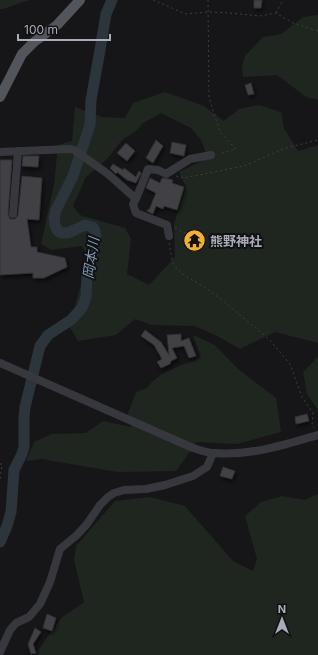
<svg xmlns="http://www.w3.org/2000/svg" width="318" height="655" viewBox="0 0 318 655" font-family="Inter,'Noto Sans JP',sans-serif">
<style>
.green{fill:#1e261f;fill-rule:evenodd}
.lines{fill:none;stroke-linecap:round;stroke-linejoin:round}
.river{stroke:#2c353c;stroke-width:11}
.building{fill:#404145;stroke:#303034;filter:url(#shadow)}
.path{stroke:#3d3f44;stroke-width:1;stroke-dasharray:2 3;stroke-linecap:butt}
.minor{stroke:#37383d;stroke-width:8}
.major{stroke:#53555c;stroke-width:10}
.labels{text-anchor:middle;stroke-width:4;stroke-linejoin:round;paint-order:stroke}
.poi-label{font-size:13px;font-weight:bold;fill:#a8adb8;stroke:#111113;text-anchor:start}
.water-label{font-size:14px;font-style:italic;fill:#7f9bb3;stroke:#111113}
</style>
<defs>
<filter id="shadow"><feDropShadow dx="1.5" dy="2.5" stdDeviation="2" flood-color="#0009"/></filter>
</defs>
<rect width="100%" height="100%" fill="#161618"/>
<path class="green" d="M0 0H29L3 9H0Z
M318 15V100L306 97 277 75 243 77 242 66 245 56 263 37 281 34 303 17Z
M165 92 204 106 224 121 239 109 259 105 281 112 284 128 298 151 318 145V343L275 332 240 349 219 337 195 326 152 325 135 319 116 335 78 341 69 326 81 285 86 254 82 246 51 250 41 244 54 185 58 145 72 141 75 107 102 117 125 118 133 103ZM161 113 191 128 201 140 208 158 179 172 186 187 174 224 175 257 149 285 127 274 131 239 125 228 80 215 73 206 86 177 108 158 122 140 136 131 143 123Z
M193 335 215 345 238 369 276 398 281 432 237 444 197 442 176 471 117 472 42 459 26 461 34 442 52 434 86 433 103 421 131 427 128 413 136 392 147 388C158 372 182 365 201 358Z
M318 357V410L307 394 303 372Z
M318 494V655H35L61 618 84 602 74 560 76 546 115 501 150 497 185 506 233 561 253 571 257 559 245 516 261 502 282 496 304 500Z"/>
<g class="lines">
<path class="river" d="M0 542 7 526 11 512 14 470 22 454 24 447V417L25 407 40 346 48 335 71 320 82 308 86 297 87 275 96 238 95 231 93 227 85 225 68 233H61L57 230 55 225 54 218 56 210 73 176 90 125 91 100 100 50 106 14 112 0"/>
</g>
<path class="building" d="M254 0H262L261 8H254Z
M251 83 254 94 248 95 245 85Z
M156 140 163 146 153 163 146 158Z
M172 142 186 145 184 156 170 153Z
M126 143 135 151 127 161 117 153Z
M23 156H39L38 167 22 166Z
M0 160H12L8 214 10 219H15L18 215 22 176 42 178 39 220 27 219 31 247H37V252L65 258 67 267 44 278H33V273L0 275Z
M113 164 123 170 124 168 136 177 139 171 141 173 136 183 127 180 117 172 116 174 110 168Z
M150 178 160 183 162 178 169 179 173 180 172 183 184 187 177 210 164 206 163 209 156 206 153 214 147 211 148 209 149 210 156 193 146 188Z
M145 330 161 342 169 355 167 335 181 334V341L189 338 196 356 189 358 184 346 172 348 177 358 171 361 170 364 161 368 157 362 162 359 154 345 141 336Z
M307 414 309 421 296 424 295 417Z
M223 467 235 471 232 479 220 476Z
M47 614 56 618 52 631 43 628Z
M35 628 41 632 33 644 36 653 31 654 28 644Z"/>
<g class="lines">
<path class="path" d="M153 0 186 14 209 12 230 13 260 16 276 13 293 23 318 31
M208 0 209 98 220 132 236 149 219 154
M276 13 283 0
M176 176 184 178 244 166 286 148 318 140
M175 228 191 236
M169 243 172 260 176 268 184 275 212 292 269 339 290 364 302 397 313 413 312 425 314 428
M0 464H2L0 480"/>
<path class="minor" d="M0 152 69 149 74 150 108 174 136 199 133 204 136 213 167 225 169 236
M136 199 148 169 158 170 166 174 190 159 211 155
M13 214 18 151
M0 363 193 448C200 450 208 453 214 453 250 456 284 445 318 435
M0 652 10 630 16 623 29 617 40 604 50 582 60 549 77 535 87 524 100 505 108 497 114 493 124 490 146 489 165 485 193 476 207 467 213 453"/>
<path class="major" d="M0 97 22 54 34 42 57 25 80 0"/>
</g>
<defs>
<symbol id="temple-disc" viewBox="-11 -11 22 22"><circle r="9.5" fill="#f2b134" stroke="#111113"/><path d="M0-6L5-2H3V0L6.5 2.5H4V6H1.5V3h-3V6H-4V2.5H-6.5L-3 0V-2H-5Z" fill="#111"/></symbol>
</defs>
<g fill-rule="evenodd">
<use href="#temple-disc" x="182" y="228" width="25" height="25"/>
</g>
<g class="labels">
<g class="poi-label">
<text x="210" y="246">熊野神社</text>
</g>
<g class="water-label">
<text transform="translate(91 258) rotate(-82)" y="5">岡本川</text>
</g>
</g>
<g transform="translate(282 619)" stroke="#111113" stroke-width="3" paint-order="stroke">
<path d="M0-3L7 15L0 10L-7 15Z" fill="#a8adb8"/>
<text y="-6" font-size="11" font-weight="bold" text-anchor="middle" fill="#a8adb8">N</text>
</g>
<path d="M18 34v6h92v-6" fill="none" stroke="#a8adb8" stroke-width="2"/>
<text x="24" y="34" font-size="12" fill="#a8adb8" stroke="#111113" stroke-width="3" paint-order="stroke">100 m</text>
</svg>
